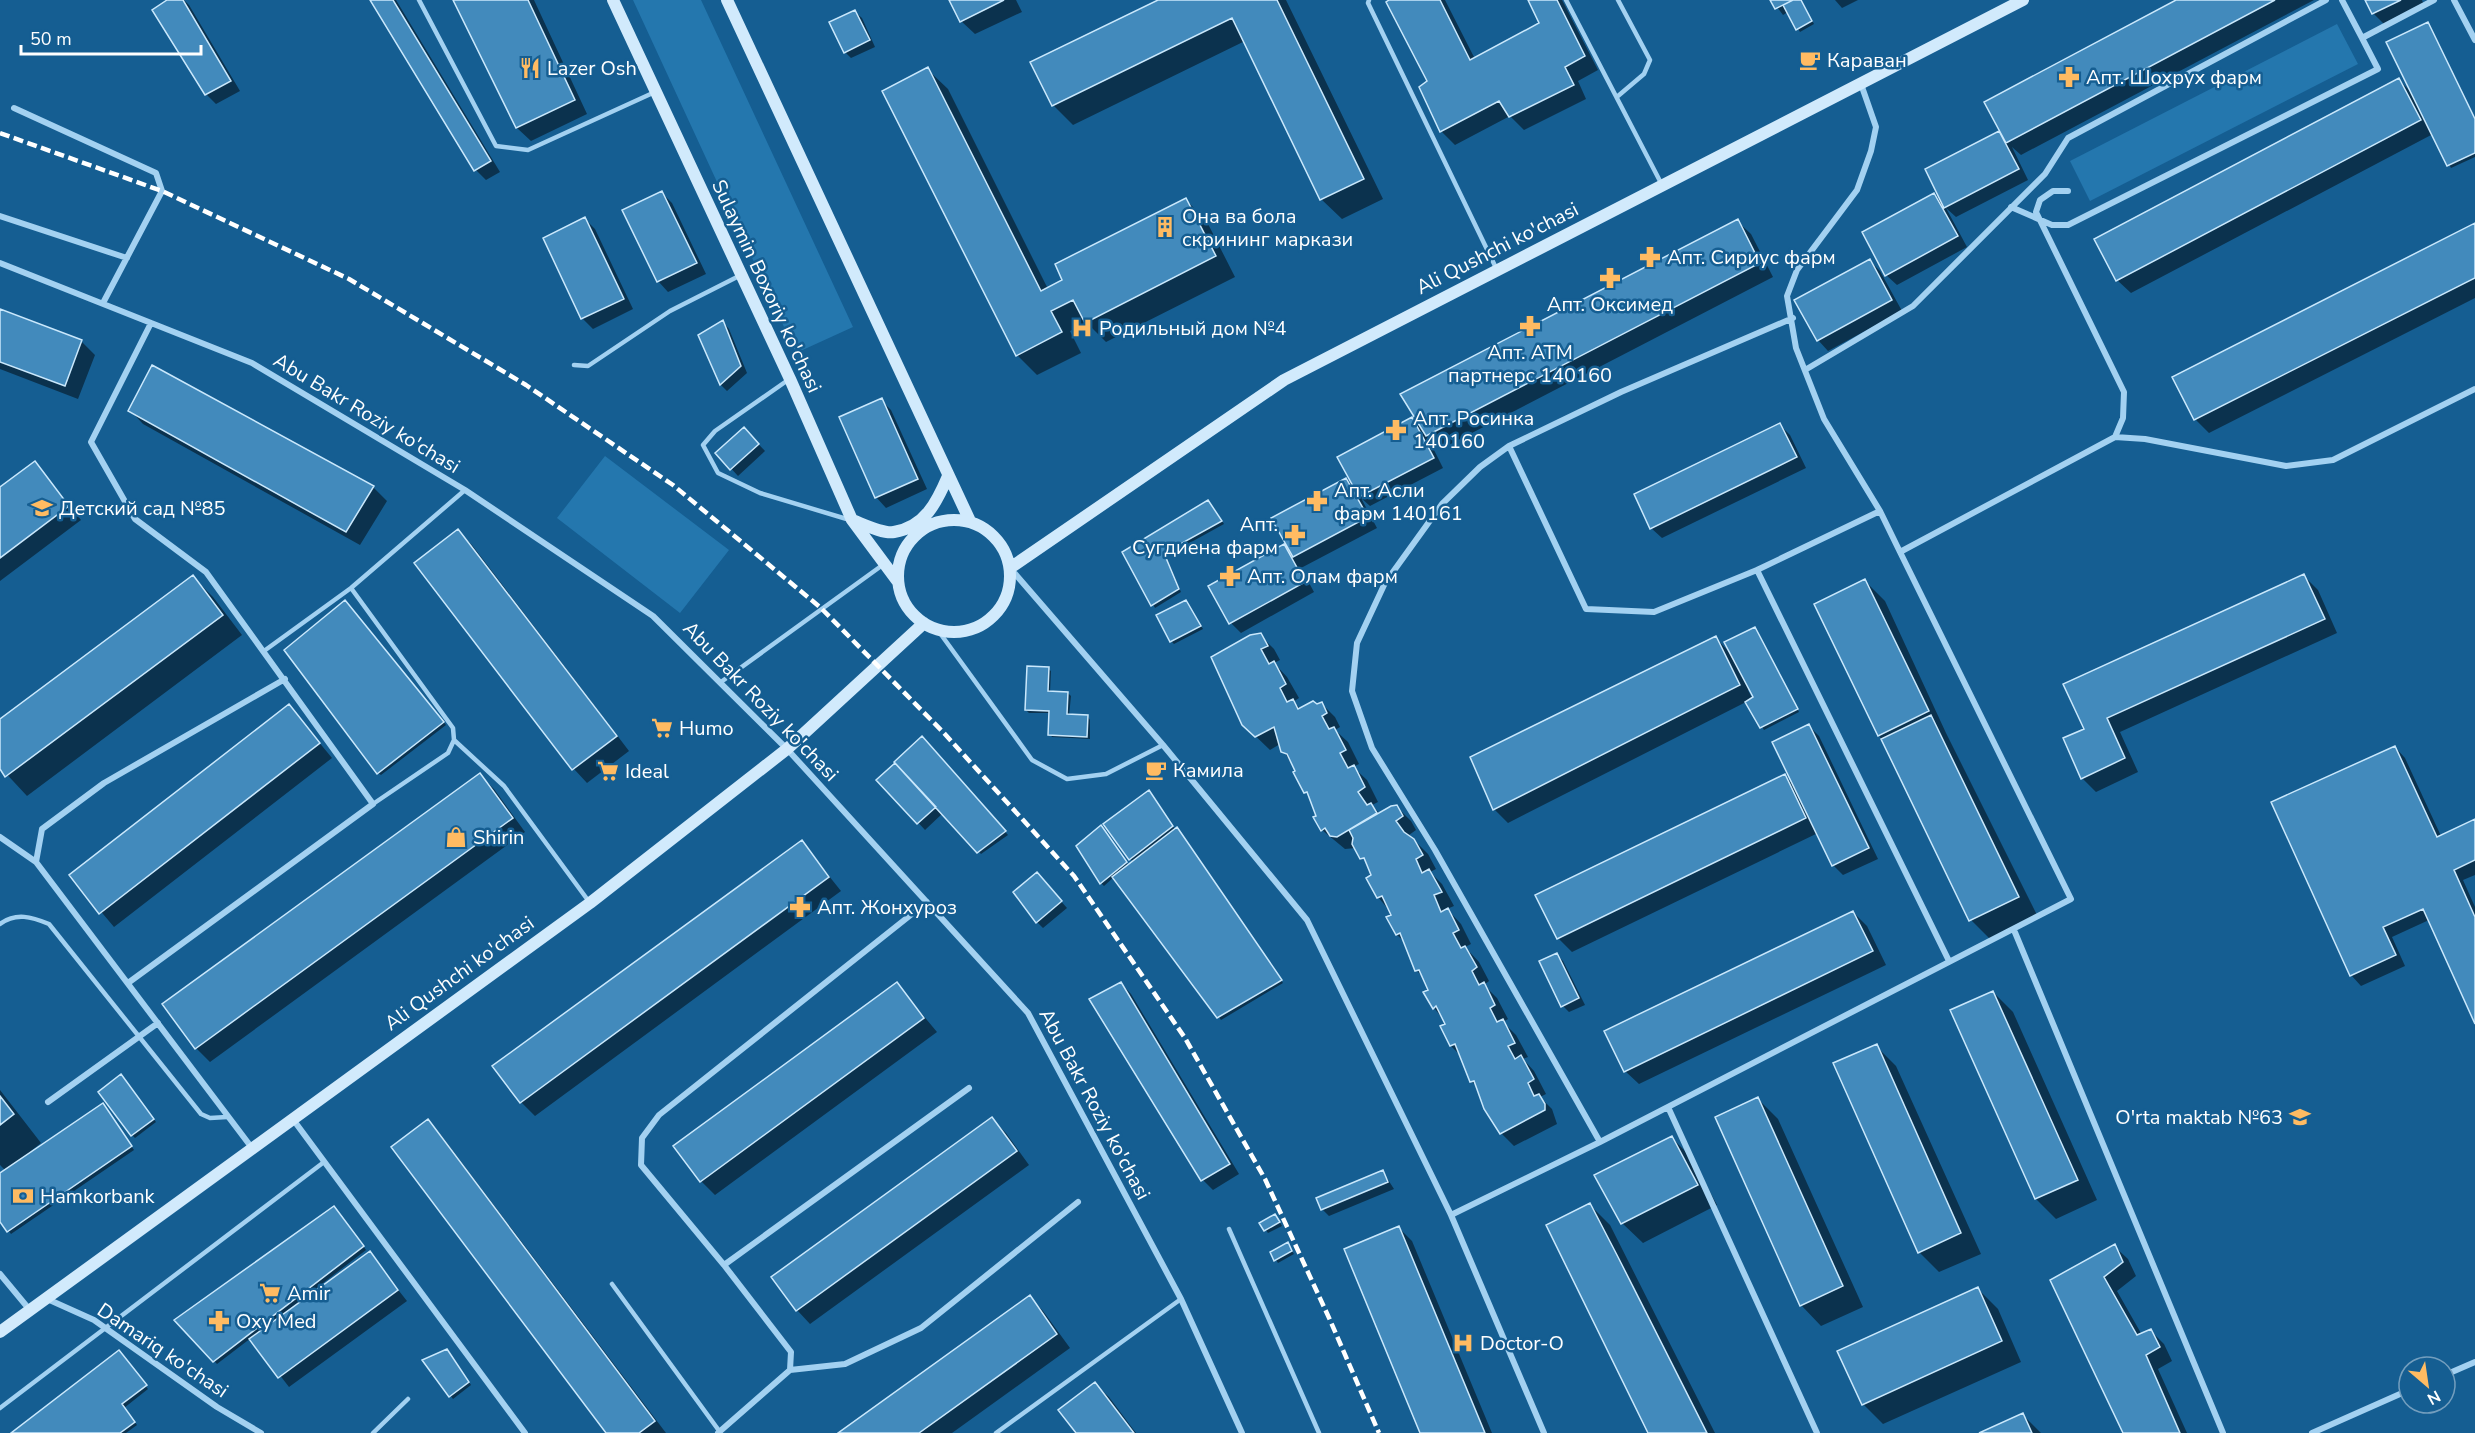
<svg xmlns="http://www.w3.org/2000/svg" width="2475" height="1433" viewBox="0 0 2475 1433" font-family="'Nunito Sans',sans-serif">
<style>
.green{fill:#2477ae}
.shadow{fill:#0007;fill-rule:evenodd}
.building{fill:#428abc;stroke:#cae8fc;stroke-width:1.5}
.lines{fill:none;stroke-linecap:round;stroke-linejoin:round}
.lane{stroke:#a3d1f1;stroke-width:4.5}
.street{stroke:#a3d1f1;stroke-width:6}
.secondary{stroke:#d1eafc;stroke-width:12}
.rail{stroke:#fff;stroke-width:4.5;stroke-dasharray:10 4.5;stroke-linecap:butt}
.labels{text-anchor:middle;stroke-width:5;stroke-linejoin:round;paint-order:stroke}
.poi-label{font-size:20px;fill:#fff;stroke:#155e92;text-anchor:start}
.street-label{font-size:20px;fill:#fff;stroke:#155e92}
</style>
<rect width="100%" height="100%" fill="#155e92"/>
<path class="green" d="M633 0H701L853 327 796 353Z
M2337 24 2358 64 2090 201 2070 161Z
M605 456 729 550 680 613 557 518Z"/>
<path class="shadow" d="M170 0H184L189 5 240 91 216 104 206 94Z
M371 0H396L500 172 486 180 476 170Z
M455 0H534L587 114 531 141 517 128Z
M951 0H1016L1022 12 975 34 961 21Z
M1161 0H1286L1383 199 1342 219 1321 199 1245 41 1073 125 1053 105Z
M1393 0H1445L1475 59 1541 24 1529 0H1562L1598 70 1578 81 1586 99 1524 130 1510 116 1455 145 1441 131 1429 81Z
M1772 0H1801L1814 24 1800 32 1788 12 1783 15Z
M1835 0H1858L1842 8Z
M2179 0H2314L2021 155 2012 147 2028 180 1956 217 1946 208 1967 247 1897 285 1886 275 1934 195 1944 205 1999 133 2004 137Z
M2367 0H2422L2425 8 2387 27 2373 13Z
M855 12 862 18 875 47 851 58 845 52Z
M2430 27 2475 119V157L2451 168 2433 134 2131 293 2117 280 2399 80 2412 93Z
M927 69 948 89 1048 289 1186 200 1206 220 1235 277 1106 342 1087 323 1070 331 1081 353 1037 375 1017 355Z
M662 193 672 203 706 274 668 292 658 281Z
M585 219 595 229 633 309 593 329 583 319 544 239Z
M1737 221 1751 234 1773 277 1441 449 1425 432 1443 468 1370 506 1361 498 1377 528 1301 568 1314 592 1241 633 1231 623 1210 586 1287 544 1346 479 1355 488 1412 419 1422 429Z
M2475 225V298L2209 433 2196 420 2174 378Z
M1870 261 1880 271 1902 311 1828 351 1818 340 1796 301Z
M0 311 81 341 95 355 78 399 0 369Z
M723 322 729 329 747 373 727 391 721 385 700 336Z
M153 368 373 487 387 501 360 545 143 424 130 410Z
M881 400 891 410 927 489 886 508 876 497Z
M1780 425 1790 435 1806 468 1662 538 1651 528Z
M750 435 765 451 738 476 717 453Z
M35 463 81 520 0 581V489Z
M1211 504 1224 524 1166 556 1181 592 1155 608 1124 552Z
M458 531 472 545 629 751 587 783 574 769 416 563Z
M2304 576 2318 590 2337 633 2120 732 2138 772 2096 792 2082 778 2086 729Z
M193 577 213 597 242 635 27 796 0 767V721Z
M1865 581 1885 601 1946 733 2038 917 1991 940 1971 920 1879 735Z
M1186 602 1203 629 1174 644 1171 641Z
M348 605 446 725 381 775 378 773Z
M1757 631 1799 712 1764 730 1746 702 1508 823 1494 809 1716 638 1730 653ZM1750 689 1755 698 1753 700 1748 690Z
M1260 635 1274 649 1280 660 1274 663 1287 677 1299 698 1293 702 1301 709 1321 703 1335 717 1340 727 1335 730 1348 742 1359 764 1353 767 1367 780 1378 802 1372 805 1380 814 1397 807 1411 821 1416 830 1409 835 1428 854 1436 869 1430 872 1442 884 1454 906 1447 909 1461 924 1471 944 1465 947 1479 962 1489 981 1484 985 1497 998 1508 1019 1503 1022 1516 1035 1528 1057 1523 1059 1534 1071 1546 1094 1540 1097 1552 1109 1557 1124 1514 1146 1501 1133 1478 1087 1472 1082 1461 1056 1451 1046 1442 1027 1448 1025 1434 1008 1425 979 1417 971 1406 943 1397 935 1388 918 1393 915 1378 897 1369 866 1356 848 1345 849 1322 830 1315 818 1318 816 1311 798 1280 744 1270 750 1243 724Z
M1048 669 1051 671 1050 692 1068 693 1071 696 1069 716 1088 717 1090 720V739L1052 737 1050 734V713H1029L1026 710Z
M289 706 332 758 114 927 71 876Z
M1809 726 1819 736 1878 859 1843 875 1833 865 1818 833 1572 952 1558 938 1785 776 1794 785Z
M922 738 1008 835 981 854 943 813 925 830 879 780Z
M2395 747 2405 758 2441 836 2475 821V875L2463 880 2475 907V1021L2429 920 2392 937 2405 966 2361 986 2351 975Z
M480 775 494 789 525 832 210 1062 196 1048Z
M1151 795 1283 983 1221 1020 1114 877 1104 886 1101 883V827L1129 866 1134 862 1130 859Z
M801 841 841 891 535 1116 521 1102 495 1066Z
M1043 881 1067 908 1043 928 1037 922Z
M1853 912 1867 926 1886 965 1639 1084 1625 1071Z
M1556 954 1563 961 1585 1005 1569 1012 1563 1006Z
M1121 983 1131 994 1239 1174 1213 1190 1203 1180Z
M897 984 937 1032 715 1195 701 1181Z
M1993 992 2013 1012 2097 1200 2056 1219 2036 1199 1952 1011Z
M1876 1046 1896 1066 1981 1254 1939 1272 1919 1252Z
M123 1079 156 1122 135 1138 132 1135Z
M0 1090 41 1143 31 1151 33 1153 105 1108 134 1150 11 1234 0 1220V1175L6 1171 0 1165Z
M1758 1099 1778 1119 1863 1307 1821 1326 1801 1305Z
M992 1119 1006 1133 1029 1165 810 1324 797 1310Z
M428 1121 441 1135 666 1433H608Z
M1672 1138 1692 1158 1717 1205 1643 1243 1622 1223Z
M1383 1172 1394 1189 1329 1216 1323 1210 1318 1199Z
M1590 1205 1610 1225 1715 1433H1650Z
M337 1210 366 1250 288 1310 289 1312 369 1253 407 1301 289 1387 251 1338 217 1364 176 1321Z
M1278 1219 1282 1226 1268 1233 1261 1224Z
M1399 1228 1412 1241 1492 1433H1422Z
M1287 1244 1294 1254 1278 1263 1276 1260Z
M2114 1246 2128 1259 2136 1276 2117 1291 2142 1335 2150 1330 2164 1344 2172 1361 2158 1369 2187 1433H2125L2052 1280Z
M1978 1289 1998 1309 2021 1362 1883 1424 1863 1404Z
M1030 1297 1043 1311 1070 1348 952 1433H841Z
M450 1353 471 1385 453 1399 424 1361Z
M122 1354 148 1389 124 1408 137 1425 126 1433H13Z
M1095 1384 1109 1397 1136 1433H1078Z
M2023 1415 2041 1433H1983Z"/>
<path class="building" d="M167 0H183L231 81 205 95 152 10Z
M370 0H393L491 161 474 171Z
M453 0H528L575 100 516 128Z
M949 0H1004L960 22Z
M1158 0H1277L1364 179 1320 200 1232 18 1052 106 1030 62Z
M1389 0H1440L1470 60 1539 23 1528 0H1557L1585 56 1565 67 1574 85 1509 117 1499 101 1440 132 1419 87 1427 81 1386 2Z
M1770 0H1793L1775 9Z
M1793 0H1801L1812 21 1796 30 1783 5Z
M2176 0H2275L2006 143 1984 102Z
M2365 0H2401L2372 14Z
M855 10 870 40 844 53 829 22Z
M2428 22 2475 119V153L2447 166 2386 42Z
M928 67 1041 291 1062 280 1055 264 1186 198 1216 256 1085 323 1073 300 1051 311 1062 332 1016 356 882 91Z
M2399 78 2421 120 2116 281 2094 239Z
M1999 131 2019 169 1944 208 1925 169Z
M662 191 697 263 657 282 622 210Z
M1934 193 1958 236 1885 276 1862 232Z
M585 217 624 299 581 319 543 238Z
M1738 219 1760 263 1426 436 1400 394Z
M2475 223V278L2194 420 2172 377Z
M1870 259 1892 300 1817 341 1794 300Z
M0 309 82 340 65 386 0 362Z
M723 320 741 366 720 385 698 335Z
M152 365 374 486 346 532 128 411Z
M882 398 918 479 875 498 839 417Z
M1412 417 1434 458 1359 497 1337 457Z
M1780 423 1797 457 1650 529 1634 494Z
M744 427 759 444 730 470 715 453Z
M35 461 69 506 0 558V487Z
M1346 478 1368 517 1293 557 1271 518Z
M1208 500 1222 521 1164 553 1179 589 1151 606 1122 552Z
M458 529 617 736 572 770 414 563Z
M1284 544 1305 582 1229 624 1208 586Z
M2304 574 2325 619 2107 718 2125 758 2081 779 2063 738 2084 729 2063 684Z
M193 575 223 615 5 777 0 769V719Z
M1865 579 1929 711 1878 736 1814 604Z
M345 600 444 722 377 774 284 650Z
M1186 600 1201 626 1170 642 1156 615Z
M1755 627 1798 709 1760 728 1745 702 1753 697 1724 642Z
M1261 633 1268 646 1261 649 1269 664 1274 661 1286 684 1280 688 1287 702 1293 699 1298 709 1313 701 1317 704 1322 702 1327 713 1322 716 1329 729 1334 727 1346 750 1340 753 1348 768 1354 765 1365 787 1358 792 1367 805 1371 803 1377 813 1337 837 1330 836 1325 828 1321 831 1313 817 1316 816 1307 792 1304 793 1293 772 1295 771 1287 754 1281 752 1274 727 1255 737 1242 725 1211 657 1250 635Z
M1716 636 1740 685 1493 810 1470 757Z
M1027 666 1049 667 1048 691 1068 692 1067 714 1088 715 1087 737 1048 735 1049 711 1025 710Z
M289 704 320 743 99 914 69 875Z
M1931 715 2019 897 1969 921 1881 739Z
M1809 724 1869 848 1832 866 1772 742Z
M922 736 1006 831 977 853 894 762Z
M2395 746 2437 837 2475 819V860L2454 870 2475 917V1024L2423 909 2383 927 2396 955 2350 976 2271 802Z
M895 763 936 807 917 824 876 780Z
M480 773 513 818 195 1049 162 1004Z
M1785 774 1806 818 1557 939 1535 895Z
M1149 790 1173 826 1129 860 1103 824Z
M1397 805 1403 816 1396 821 1404 832 1414 839 1423 855 1416 859 1422 873 1429 869 1442 892 1434 895 1441 912 1448 908 1459 930 1453 933 1461 948 1465 946 1477 967 1472 971 1479 985 1484 982 1495 1005 1490 1008 1497 1022 1503 1019 1515 1043 1508 1046 1515 1059 1521 1055 1534 1079 1528 1083 1534 1096 1539 1094 1545 1104V1110L1500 1134 1484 1109 1474 1081 1470 1082 1455 1044 1450 1046 1440 1026 1445 1024 1436 1006 1433 1009 1423 992 1428 990 1419 970 1415 971 1400 933 1396 935 1386 917 1391 915 1382 896 1377 898 1366 878 1371 875 1364 858 1360 859 1352 844 1353 838 1349 830 1391 806Z
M1101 825 1127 862 1100 884 1076 846Z
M1177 827 1282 980 1217 1018 1112 877Z
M802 840 829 877 520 1103 492 1066Z
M1037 872 1062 901 1036 923 1013 892Z
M1853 911 1873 951 1624 1072 1604 1031Z
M1557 953 1579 998 1561 1007 1539 961Z
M897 982 924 1018 700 1182 673 1146Z
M1121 982 1230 1164 1201 1181 1089 999Z
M1993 991 2078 1180 2035 1199 1950 1010Z
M1877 1044 1961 1233 1918 1253 1833 1063Z
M121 1074 154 1119 131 1136 98 1092Z
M0 1096 14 1114 0 1125Z
M1758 1097 1843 1286 1800 1306 1715 1117Z
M103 1103 132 1146 7 1232 0 1222V1173Z
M992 1117 1017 1151 796 1311 771 1277Z
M428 1119 655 1421 639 1433H606L391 1147Z
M1672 1136 1698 1185 1621 1224 1594 1175Z
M1383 1170 1388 1182 1321 1210 1316 1198Z
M1590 1203 1618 1257 1707 1433H1648L1546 1225Z
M1590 1203 1618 1257 1707 1433H1648L1546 1225Z
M334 1206 364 1246 213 1362 174 1320Z
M1275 1214 1280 1222 1264 1231 1259 1223Z
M1399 1226 1485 1433H1420L1344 1249Z
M1288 1242 1292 1251 1274 1261 1270 1252Z
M2115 1244 2123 1262 2104 1277 2137 1335 2151 1329 2160 1347 2146 1355 2180 1433H2123L2050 1280Z
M370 1251 398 1290 278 1378 249 1339Z
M1978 1287 2002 1341 1862 1405 1837 1351Z
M1030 1295 1057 1334 919 1433H838Z
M447 1349 469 1382 449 1397 422 1360Z
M119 1350 147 1385 122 1404 135 1422 120 1433H11Z
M1095 1382 1134 1433H1076L1058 1410Z
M2023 1413 2032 1433H1979Z"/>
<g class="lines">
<path class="lane" d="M419 0 496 146 528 150 655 92
M1369 0 1368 3 1497 270
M1566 0 1661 183
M1618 96 1644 74 1650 60 1618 0
M574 365 588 366 670 311 741 275
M788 380 715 431 703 445 718 473 760 493 850 520
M351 588 453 728 454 740 448 753 373 804
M937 629 1032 760 1067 779 1106 774 1163 745
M264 651 351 588 465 490
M721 682 884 564
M454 740 504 786 590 903
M0 924C16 912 32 917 49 924L201 1114 210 1118 227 1117
M1229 1229 1319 1433
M612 1284 720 1432
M0 1408 324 1162
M373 1433 408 1399
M996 1433 1181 1299"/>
<path class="street" d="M2342 0 2362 38 2434 0
M2454 0 2475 40
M1861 84 1876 127 1871 151 1857 190 1797 270 1787 296 1796 348 1824 419 1880 511 1900 552
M14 108 156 173 162 191 103 303
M2068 191H2053L2040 200 2036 212 2124 392 2123 418 2115 437
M2011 207 2052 225H2068L2378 69 2362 38
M0 216 127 258
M0 263 252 363 465 490 653 616 787 749 1028 1013 1181 1299 1242 1433
M1805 370 1913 306 2045 174 2068 138 2326 0
M1509 446 1586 609 1654 612 1757 570 1880 511
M1010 568 1163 745 1307 920 1451 1215 1544 1433
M1757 570 1949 961
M0 837 36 862 252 1148
M36 862 42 829 104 783 285 679
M2014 930 2223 1433
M128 983 373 804 206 572 135 519 91 442 151 323
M48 1102 158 1023
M1668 1107 1817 1433
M292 1118 525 1433
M1600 1142 1435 850 1372 748 1352 691 1357 643 1385 583 1442 504 1480 467 1509 446 1621 392 1793 318
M1451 1215 1600 1142 2071 899 1900 552 2115 437 2145 439 2286 466 2333 460 2475 389
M724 1265 969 1088
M0 1274 29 1309
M45 1298 94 1320 217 1407 261 1433
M790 1370 845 1364 921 1328 1078 1202
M2445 1375 2475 1362
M718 1433 790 1370 791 1352 724 1265 641 1165 642 1138 659 1115 927 902
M2312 1433 2409 1390"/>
<path class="secondary" d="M613 0 790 379 852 520 898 582
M727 0 970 521
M898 576a56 56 0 1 1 112 0a56 56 0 1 1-112 0Z
M852 520C863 524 883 534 894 532 925 527 937 502 948 476
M1010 568 1284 380 2023 0
M0 1332 590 903 787 749 924 623"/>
<path class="rail" d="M0 133 162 191 349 279 526 385 673 485 821 608 943 732 1074 876 1185 1038 1265 1179 1330 1320 1379 1433"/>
</g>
<defs>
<symbol id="cafe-bare" viewBox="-9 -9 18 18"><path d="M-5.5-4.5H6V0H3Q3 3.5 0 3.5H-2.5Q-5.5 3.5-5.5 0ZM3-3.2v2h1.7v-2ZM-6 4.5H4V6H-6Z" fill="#ffbb62" stroke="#155e92" stroke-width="2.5" paint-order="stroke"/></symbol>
<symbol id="restaurant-bare" viewBox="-9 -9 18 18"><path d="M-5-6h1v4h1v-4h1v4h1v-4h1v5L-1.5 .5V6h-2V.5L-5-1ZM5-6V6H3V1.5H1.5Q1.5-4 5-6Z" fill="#ffbb62" stroke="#155e92" stroke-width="2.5" paint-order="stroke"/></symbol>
<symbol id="pharmacy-bare" viewBox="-9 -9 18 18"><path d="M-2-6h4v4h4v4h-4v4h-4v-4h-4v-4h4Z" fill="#ffbb62" stroke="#155e92" stroke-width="2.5" paint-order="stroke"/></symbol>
<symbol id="building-bare" viewBox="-9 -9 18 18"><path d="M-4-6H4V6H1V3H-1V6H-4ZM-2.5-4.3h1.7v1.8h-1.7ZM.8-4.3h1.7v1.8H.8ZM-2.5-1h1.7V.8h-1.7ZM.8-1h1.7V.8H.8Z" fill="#ffbb62" stroke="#155e92" stroke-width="2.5" paint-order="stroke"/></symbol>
<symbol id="hospital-bare" viewBox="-9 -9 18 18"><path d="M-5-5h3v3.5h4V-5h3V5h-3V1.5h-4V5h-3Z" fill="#ffbb62" stroke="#155e92" stroke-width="2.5" paint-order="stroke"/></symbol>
<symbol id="school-bare" viewBox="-9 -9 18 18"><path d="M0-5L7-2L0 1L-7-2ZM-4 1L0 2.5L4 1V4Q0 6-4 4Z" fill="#ffbb62" stroke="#155e92" stroke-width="2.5" paint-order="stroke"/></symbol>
<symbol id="supermarket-bare" viewBox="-9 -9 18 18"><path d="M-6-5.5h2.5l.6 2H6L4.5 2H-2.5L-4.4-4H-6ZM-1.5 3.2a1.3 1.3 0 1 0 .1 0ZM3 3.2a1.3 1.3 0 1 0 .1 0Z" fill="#ffbb62" stroke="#155e92" stroke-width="2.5" paint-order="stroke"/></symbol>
<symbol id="shop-bare" viewBox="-9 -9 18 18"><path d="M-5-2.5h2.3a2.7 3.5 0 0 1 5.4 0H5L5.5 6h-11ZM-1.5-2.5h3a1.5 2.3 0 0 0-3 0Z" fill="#ffbb62" stroke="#155e92" stroke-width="2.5" paint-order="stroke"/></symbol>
<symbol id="bank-bare" viewBox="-9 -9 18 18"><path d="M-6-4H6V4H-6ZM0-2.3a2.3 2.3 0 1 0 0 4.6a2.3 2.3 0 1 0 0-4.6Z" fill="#ffbb62" stroke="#155e92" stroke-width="2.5" paint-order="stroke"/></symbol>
</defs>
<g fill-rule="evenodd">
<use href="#cafe-bare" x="1795" y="45" width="30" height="30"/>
<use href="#restaurant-bare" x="515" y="53" width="30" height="30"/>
<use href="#pharmacy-bare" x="2054" y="62" width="30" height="30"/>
<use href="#building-bare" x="1150" y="212" width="30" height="30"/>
<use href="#pharmacy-bare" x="1635" y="242" width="30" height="30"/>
<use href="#pharmacy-bare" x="1595" y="263" width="30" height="30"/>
<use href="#pharmacy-bare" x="1515" y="311" width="30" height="30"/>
<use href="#hospital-bare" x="1067" y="313" width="30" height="30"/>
<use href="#pharmacy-bare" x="1381" y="415" width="30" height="30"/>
<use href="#pharmacy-bare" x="1302" y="486" width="30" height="30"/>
<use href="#school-bare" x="27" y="493" width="30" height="30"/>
<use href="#pharmacy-bare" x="1280" y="520" width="30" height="30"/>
<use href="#pharmacy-bare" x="1215" y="561" width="30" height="30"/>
<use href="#supermarket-bare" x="647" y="713" width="30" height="30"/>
<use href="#cafe-bare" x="1141" y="755" width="30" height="30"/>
<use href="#supermarket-bare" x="593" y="756" width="30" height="30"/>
<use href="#shop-bare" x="441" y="822" width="30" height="30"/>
<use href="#pharmacy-bare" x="785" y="892" width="30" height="30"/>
<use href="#school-bare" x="2285" y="1102" width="30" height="30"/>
<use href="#bank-bare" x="8" y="1181" width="30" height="30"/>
<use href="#supermarket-bare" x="255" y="1278" width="30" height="30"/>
<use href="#pharmacy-bare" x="204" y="1306" width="30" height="30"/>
<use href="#hospital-bare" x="1448" y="1328" width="30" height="30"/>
</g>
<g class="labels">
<g class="poi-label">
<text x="1827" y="67">Караван</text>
<text x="547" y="75">Lazer Osh</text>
<text x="2086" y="84">Апт. Шохрух фарм</text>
<text x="1182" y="223">Она ва бола<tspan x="1182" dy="23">скрининг маркази</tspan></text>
<text x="1667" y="264">Апт. Сириус фарм</text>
<text x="1610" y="311" text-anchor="middle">Апт. Оксимед</text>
<text x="1099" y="335">Родильный дом №4</text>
<text x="1530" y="359" text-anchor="middle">Апт. АТМ<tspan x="1530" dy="23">партнерс 140160</tspan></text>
<text x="1413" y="425">Апт. Росинка<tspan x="1413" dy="23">140160</tspan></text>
<text x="1334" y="497">Апт. Асли<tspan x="1334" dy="23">фарм 140161</tspan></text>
<text x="59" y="515">Детский сад №85</text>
<text x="1278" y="531" text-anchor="end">Апт.<tspan x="1278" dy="23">Сугдиена фарм</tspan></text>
<text x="1247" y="583">Апт. Олам фарм</text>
<text x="679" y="735">Humo</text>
<text x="1173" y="777">Камила</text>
<text x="625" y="778">Ideal</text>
<text x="473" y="844">Shirin</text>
<text x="817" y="914">Апт. Жонхуроз</text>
<text x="2283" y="1124" text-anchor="end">O'rta maktab №63</text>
<text x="40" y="1203">Hamkorbank</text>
<text x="287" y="1300">Amir</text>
<text x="236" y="1328">Oxy Med</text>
<text x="1480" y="1350">Doctor-O</text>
</g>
<g class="street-label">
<text transform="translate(1497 248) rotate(-27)" y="7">Ali Qushchi ko'chasi</text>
<text transform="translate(767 286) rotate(65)" y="7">Sulaymin Boxoriy ko'chasi</text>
<text transform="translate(367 413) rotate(31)" y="7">Abu Bakr Roziy ko'chasi</text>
<text transform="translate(761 701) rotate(46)" y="7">Abu Bakr Roziy ko'chasi</text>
<text transform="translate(459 973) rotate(-36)" y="7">Ali Qushchi ko'chasi</text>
<text transform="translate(1095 1104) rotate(62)" y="7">Abu Bakr Roziy ko'chasi</text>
<text transform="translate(163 1350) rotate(34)" y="7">Damariq ko'chasi</text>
</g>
</g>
<g transform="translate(2427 1385) rotate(151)"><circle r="28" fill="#155e92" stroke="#739ebe" stroke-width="1.5"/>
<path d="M0-4.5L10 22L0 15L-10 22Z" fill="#ffbb62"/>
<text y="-9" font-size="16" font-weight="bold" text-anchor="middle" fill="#ffffff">N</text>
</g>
<path d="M21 45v9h180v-9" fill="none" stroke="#ffffff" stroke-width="3"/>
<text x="30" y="45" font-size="18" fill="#ffffff" stroke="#155e92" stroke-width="4.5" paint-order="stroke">50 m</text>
</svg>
